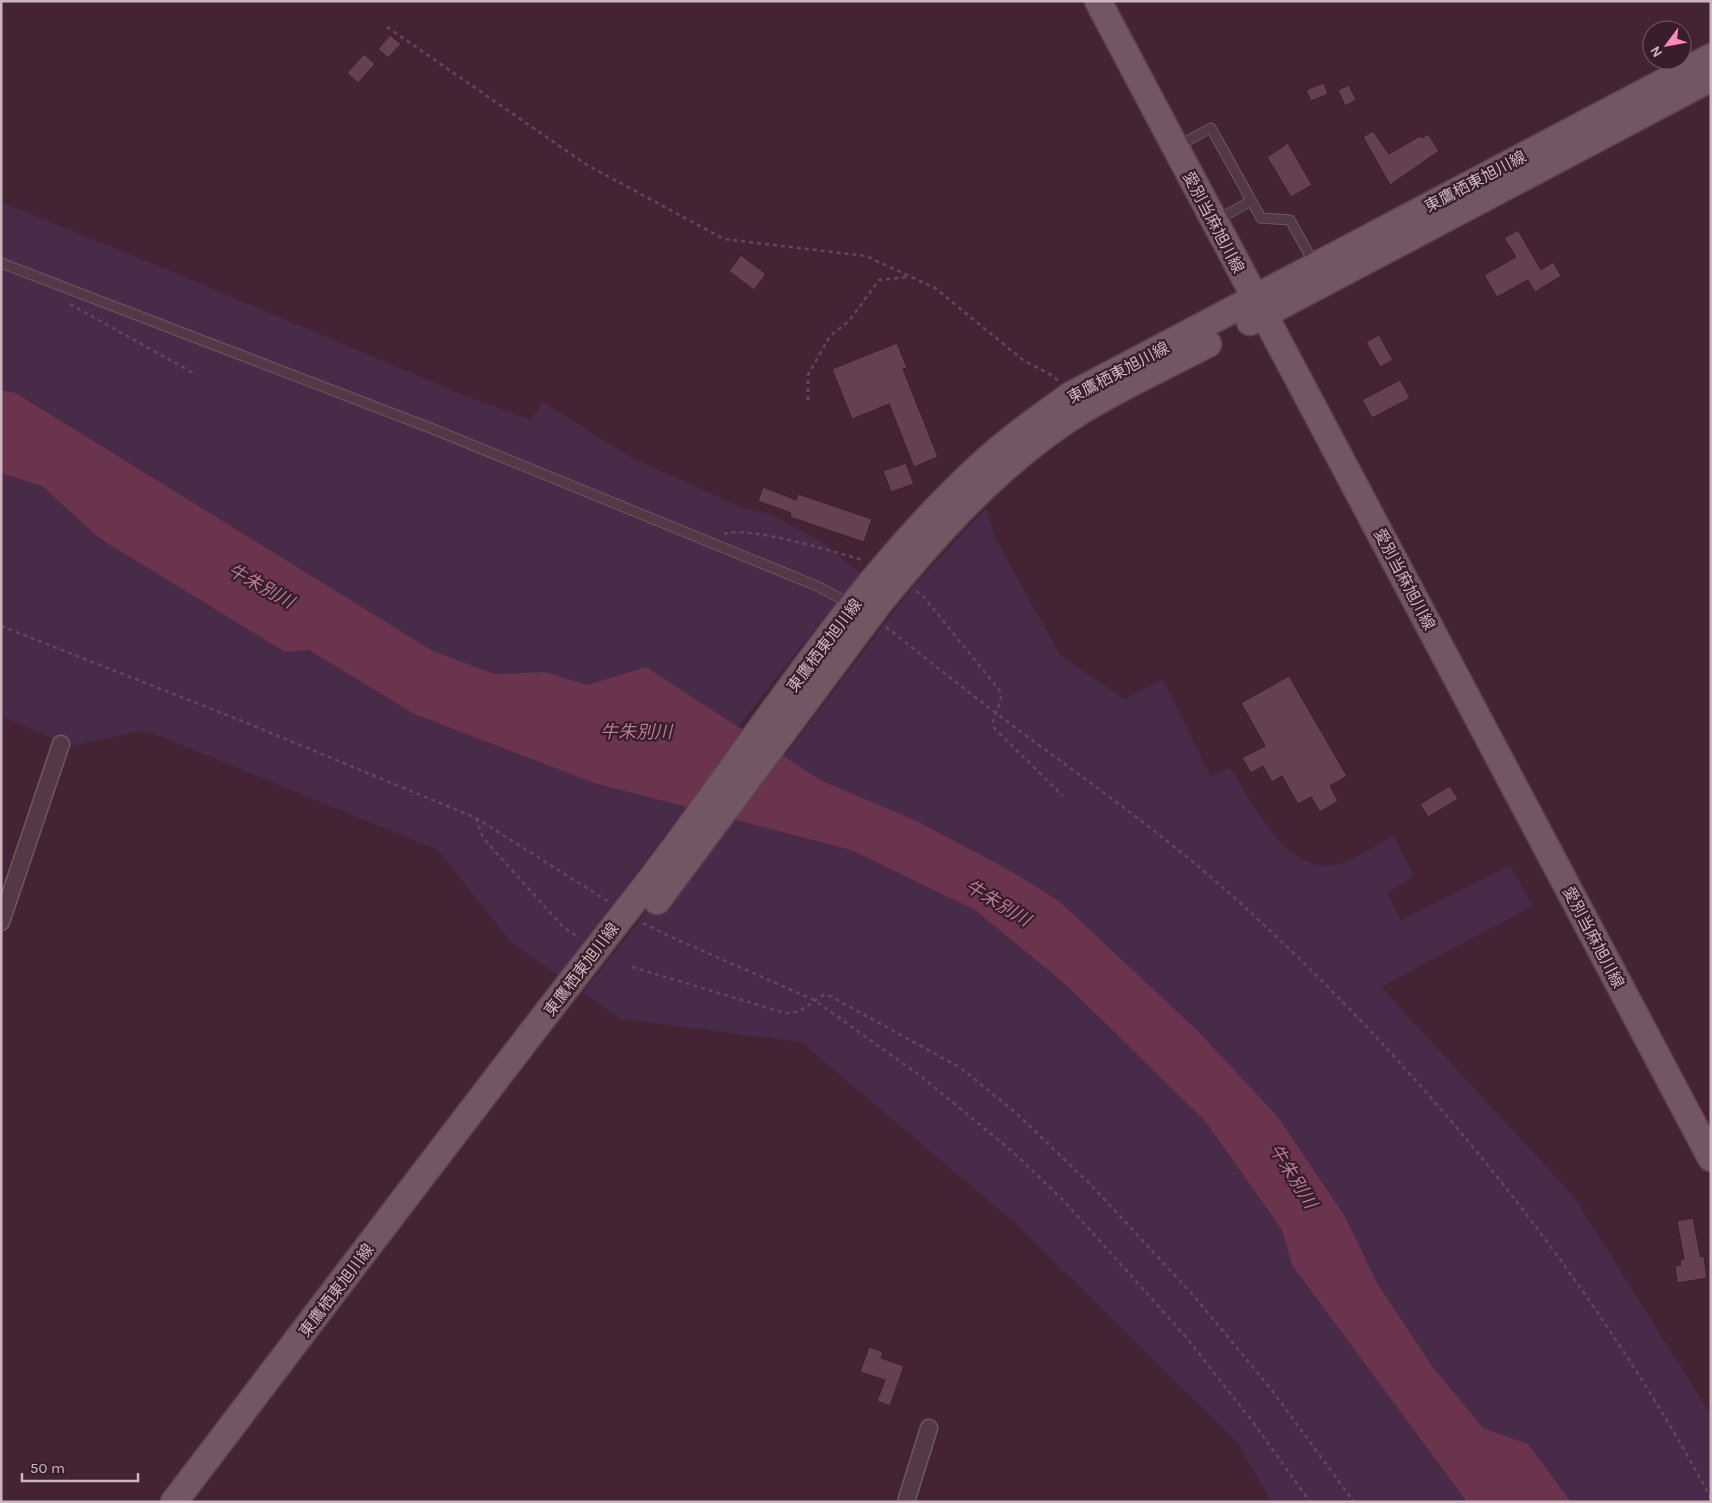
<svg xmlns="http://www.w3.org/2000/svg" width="1712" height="1503" viewBox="0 0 1712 1503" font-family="Karla,'Noto Sans JP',sans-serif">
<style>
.green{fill:#482a49}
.water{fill:#6a344e}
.building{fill:#644051;stroke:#3a1f2c}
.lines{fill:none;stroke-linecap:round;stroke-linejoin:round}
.service-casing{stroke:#705663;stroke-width:11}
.minor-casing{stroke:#705663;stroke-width:19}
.primary-casing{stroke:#5c424e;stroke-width:29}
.path{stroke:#634662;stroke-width:2.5;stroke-dasharray:4 4;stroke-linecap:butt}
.service{stroke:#533845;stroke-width:9}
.minor{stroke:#533845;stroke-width:16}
.primary{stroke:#735664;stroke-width:26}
.labels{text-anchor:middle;stroke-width:4.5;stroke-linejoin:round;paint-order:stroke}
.street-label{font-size:16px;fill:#cdb5c0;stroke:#381d2a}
.water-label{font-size:18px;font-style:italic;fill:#b77a98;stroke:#381d2a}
</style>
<rect width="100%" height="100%" fill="#442434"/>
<path class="green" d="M1 202 173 272 463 395 531 420 543 402 630 457 743 508 770 514 822 542 861 574 796 652 738 727 646 667 587 685 546 672 495 674 433 651 17 393 1 390Z
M1 473 42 486 99 538 285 652 309 650 414 714 594 783 686 807 558 975 512 943 438 850 145 730 71 746 1 716Z
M986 508 996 540 1061 656 1124 699 1163 680 1210 776 1230 768C1252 801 1281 865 1327 866 1346 867 1376 845 1393 835L1414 876 1387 893 1401 920 1510 865 1532 906 1381 987 1574 1197 1711 1415V1502H1571L1528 1444 1483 1428 1432 1366 1377 1283 1346 1218 1278 1117 1198 1031 1059 901 1009 870 917 821 822 781 784 757 911 589Z
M721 816 851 850 975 910 1065 984 1205 1121 1282 1230 1292 1265 1467 1502H1272L1237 1442 1015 1223 801 1042 621 1019 583 993Z"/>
<path class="water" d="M1 390 16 393 433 651 495 674 546 672 587 685 646 667 822 781 917 821 1009 870 1059 901 1198 1031 1278 1117 1346 1218 1377 1283 1432 1366 1483 1428 1528 1444 1571 1502H1467L1292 1265 1282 1230 1205 1121 1065 984 975 910 851 850 594 783 414 714 309 650 285 652 99 538 42 486 1 473Z"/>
<path class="building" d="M390 35 401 44 388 58 378 49Z
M364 54 375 64 358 83 347 73Z
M1324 83 1328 94 1311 101 1306 90Z
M1349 85 1356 100 1345 106 1338 90Z
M1373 131 1389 154 1420 136 1422 138 1428 134 1439 151 1390 185 1363 137Z
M1288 143 1312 185 1291 197 1267 157Z
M1518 230 1541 270 1553 262 1561 276 1535 292 1528 280 1497 297 1484 275 1516 257 1504 238Z
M741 255 766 274 754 290 729 271Z
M1379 335 1393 360 1380 367 1366 342Z
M897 343 907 368 903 369 938 457 914 467 889 404 852 419 832 369Z
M1400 380 1410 398 1372 418 1362 400Z
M906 463 914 484 891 492 883 471Z
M763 487 796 500 798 494 872 519 864 542 790 517 791 513 758 501Z
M1289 676 1347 776 1330 786 1338 801 1320 812 1311 797 1298 804 1282 776 1272 782 1263 766 1251 773 1242 758 1265 746 1241 703Z
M1450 786 1458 799 1428 817 1420 804Z
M1693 1218 1700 1254 1701 1257 1704 1256 1707 1278 1677 1283 1675 1266 1681 1265 1680 1260 1684 1259 1677 1221Z
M869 1347 883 1352 881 1358 904 1366 890 1406 877 1401 885 1380 860 1372Z"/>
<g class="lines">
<defs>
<path id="service" d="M1178 146 1211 128 1261 218 1290 220 1314 263
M1217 220 1251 201
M1 263 433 429 817 586 851 604"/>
<path id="minor" d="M1 922 61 744
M906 1502 929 1428"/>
<path id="primary" d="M1098 1 1711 1158
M1250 322 1711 78
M657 901 877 606C936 533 1001 461 1081 411 1122 386 1166 366 1208 344
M174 1502C328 1300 480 1097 637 897 750 753 845 590 981 465 1009 439 1040 417 1071 395L1711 57"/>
</defs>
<use href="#service" class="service-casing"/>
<use href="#minor" class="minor-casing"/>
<use href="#primary" class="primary-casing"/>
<path class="path" d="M387 27 587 165 724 239 866 256 935 288 1023 360 1053 376 1058 381
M70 304 193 373
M808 400V375L830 336 849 321 879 280 908 277
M724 534C748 525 835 552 862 560
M916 591 923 596 1000 691C1005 705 988 717 995 729L1063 796
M1 626 242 721 476 818 609 902
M886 627C923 656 959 685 996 713 1074 772 1155 827 1228 892 1417 1061 1590 1274 1711 1498
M476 818 483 838 563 927 579 938
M643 923 669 936 814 1000 922 1077 1013 1152 1064 1201 1185 1336 1253 1422 1310 1502
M632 967 785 1013C802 1014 809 1003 823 995L830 996 961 1068 1016 1113 1091 1185 1193 1295 1271 1389 1354 1502"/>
<use href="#service" class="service"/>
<use href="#minor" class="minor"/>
<use href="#primary" class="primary"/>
</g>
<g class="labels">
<g class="street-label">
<text transform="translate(1475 181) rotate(-28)" y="6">東鷹栖東旭川線</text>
<text transform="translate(1214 222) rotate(62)" y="6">愛別当麻旭川線</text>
<text transform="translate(1118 372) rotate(-28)" y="6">東鷹栖東旭川線</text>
<text transform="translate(1405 579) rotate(62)" y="6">愛別当麻旭川線</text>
<text transform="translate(824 645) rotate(-53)" y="6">東鷹栖東旭川線</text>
<text transform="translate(1594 937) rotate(62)" y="6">愛別当麻旭川線</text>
<text transform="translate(581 969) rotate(-53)" y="6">東鷹栖東旭川線</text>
<text transform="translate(336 1290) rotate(-53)" y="6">東鷹栖東旭川線</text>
</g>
<g class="water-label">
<text transform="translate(261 586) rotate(29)" y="6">牛朱別川</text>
<text x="636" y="738">牛朱別川</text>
<text transform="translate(998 903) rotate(31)" y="6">牛朱別川</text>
<text transform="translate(1293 1176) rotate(58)" y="6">牛朱別川</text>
</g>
</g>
<rect width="1712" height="1503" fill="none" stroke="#cdb5c0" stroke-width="5"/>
<g transform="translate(1667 45) rotate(238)"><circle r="24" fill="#381d2a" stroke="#745a66"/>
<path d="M0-4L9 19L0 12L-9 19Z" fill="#ff88bf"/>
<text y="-8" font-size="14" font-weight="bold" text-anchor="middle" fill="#cdb5c0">N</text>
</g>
<path d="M22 1473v8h116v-8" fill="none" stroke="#cdb5c0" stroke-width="2.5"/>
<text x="30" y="1473" font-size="15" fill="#cdb5c0" stroke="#381d2a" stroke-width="4" paint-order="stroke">50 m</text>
</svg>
